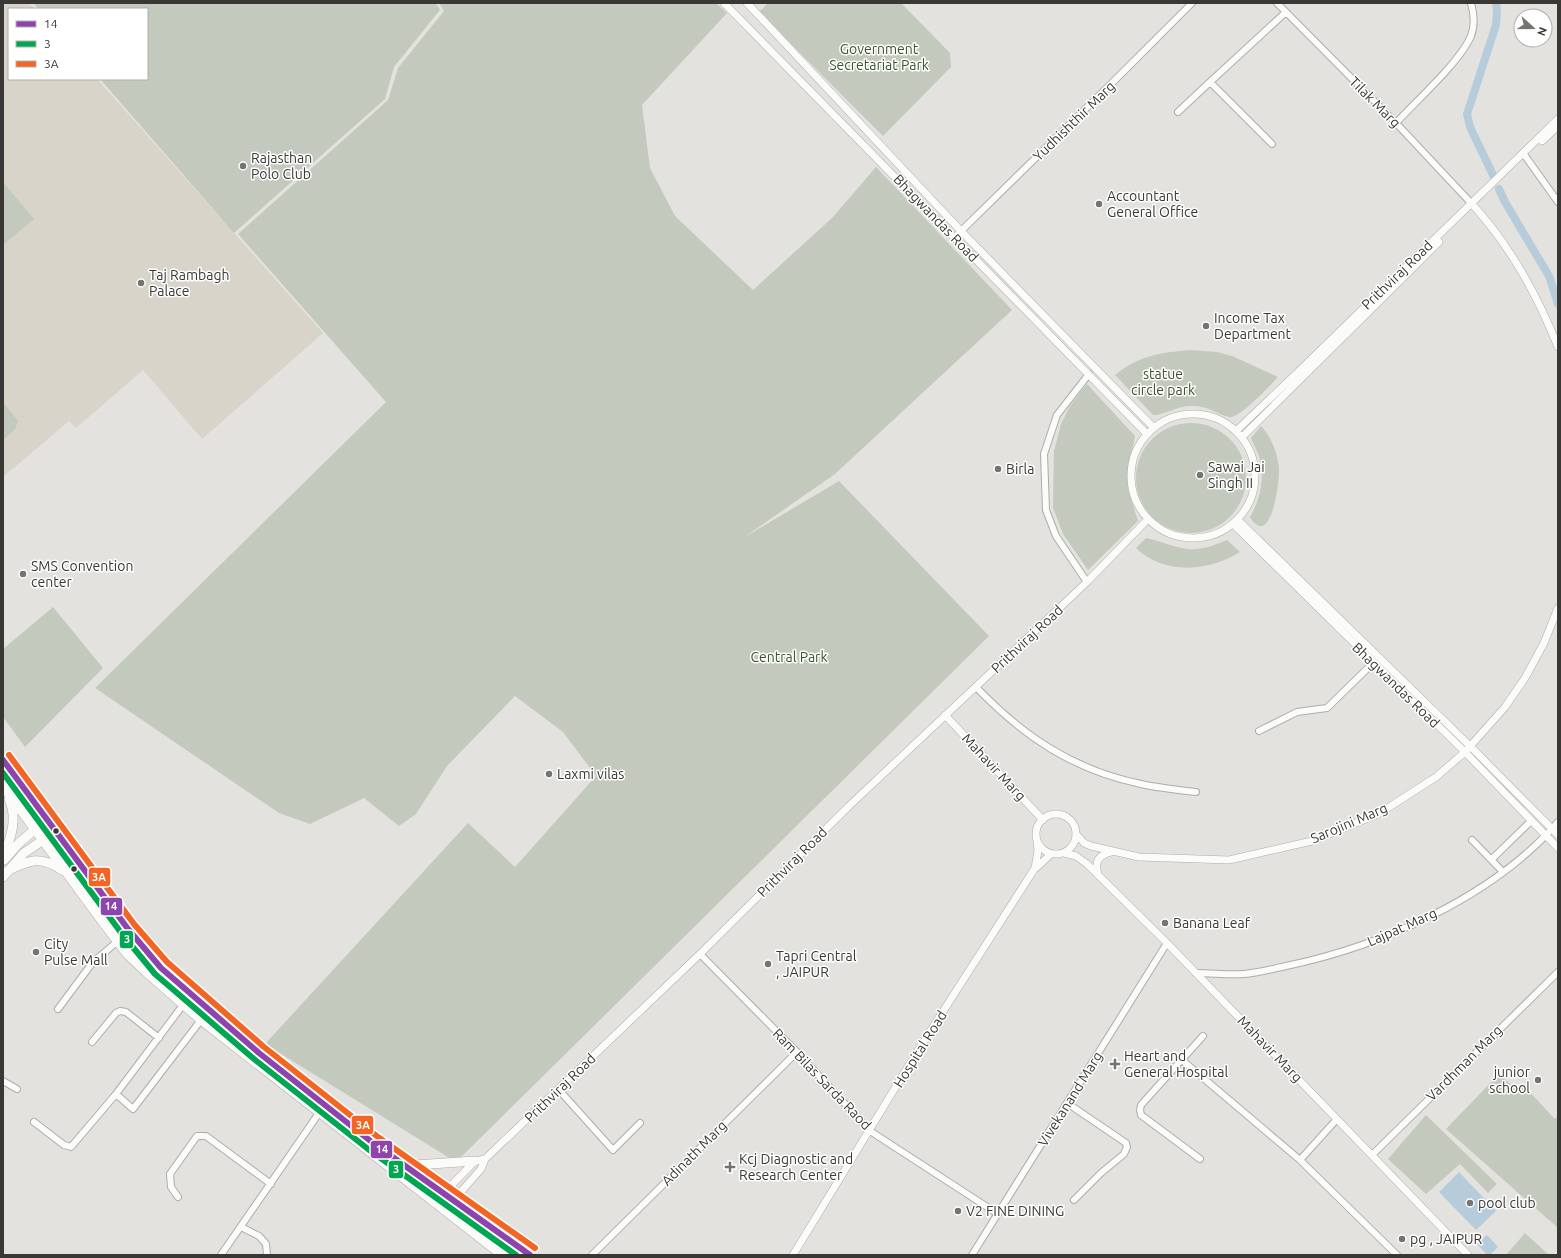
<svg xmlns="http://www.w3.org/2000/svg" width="1561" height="1258" viewBox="0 0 1561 1258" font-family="Ubuntu,sans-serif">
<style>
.built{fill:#d8d4ca}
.green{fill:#c3cabd}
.water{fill:#b6ccdb}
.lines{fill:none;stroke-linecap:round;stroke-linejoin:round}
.canal{stroke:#b6ccdb;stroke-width:8}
.minor-casing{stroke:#aeada9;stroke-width:8}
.tertiary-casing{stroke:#aeada9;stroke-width:8}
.primary-casing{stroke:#aeada9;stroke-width:10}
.minor{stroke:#fbfbfa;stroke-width:6}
.tertiary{stroke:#fbfbfa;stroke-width:7}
.primary{stroke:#fbfbfa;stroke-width:9}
.bus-1-casing{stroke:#fff;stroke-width:9}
.bus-2-casing{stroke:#fff;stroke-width:9}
.bus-3-casing{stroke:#fff;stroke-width:9}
.bus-1{stroke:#8e44ad;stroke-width:6}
.bus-2{stroke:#00a651;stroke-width:6}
.bus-3{stroke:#f26522;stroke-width:6}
.poi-dot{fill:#747470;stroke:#fff;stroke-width:1.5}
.bus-dot{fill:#393835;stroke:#fff;stroke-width:1.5}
.labels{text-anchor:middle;stroke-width:3;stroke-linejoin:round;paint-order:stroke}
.park-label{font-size:14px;fill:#365428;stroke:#fff}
.street-label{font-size:14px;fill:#393835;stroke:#fff}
.poi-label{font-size:14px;fill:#393835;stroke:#fff;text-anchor:start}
.line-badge{stroke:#fff;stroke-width:1.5}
.badge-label{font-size:11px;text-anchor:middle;font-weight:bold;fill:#fff}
</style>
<rect width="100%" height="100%" fill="#e3e2de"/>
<path class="built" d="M3 3H29L34 9H9V79H97L323 333 202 439 143 370 76 428 69 421 3 477Z"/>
<path class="green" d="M33 3H436L440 10 394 67 385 99 234 233 100 79H147V9H39Z
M439 3H716L727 13 642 105 650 168 675 216 753 290 832 218 876 167 1012 310 835 474 743 538 839 481 989 636 456 1162 265 1044 468 823 515 867 596 776 563 732 515 696 447 766 416 814 399 826 364 798 310 824 279 813 95 688 386 402 238 234 388 100 398 68 444 11Z
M768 3H901L950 53 951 67 883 136 759 12Z
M3 182 34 219 3 245Z
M1191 350 1217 352 1232 356 1278 377C1271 385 1238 420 1229 417 1213 413 1209 405 1188 406 1177 407 1163 415 1153 415L1115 375C1140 355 1159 353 1191 350Z
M1087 384 1135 436 1127 474 1128 489 1138 521 1088 570 1063 534 1053 508 1054 451 1061 424 1070 406Z
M3 402 18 421 15 429 3 440Z
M1136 478a55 55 0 1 1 110 0a55 55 0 1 1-110 0Z
M1261 426C1272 438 1277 452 1279 468 1280 481 1271 551 1250 517 1261 499 1265 476 1259 456 1257 450 1253 444 1251 438Z
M1146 538C1183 547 1188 557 1227 540L1240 552C1209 572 1163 575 1136 548Z
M53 607 103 668 25 747 3 717V649Z
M1499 1074 1517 1090 1523 1085 1555 1119 1558 1116V1228L1446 1129Z
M1426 1115 1497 1184 1488 1193 1460 1164 1426 1194 1388 1159Z
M1525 1233 1549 1255H1506Z"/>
<path class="water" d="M1459 1172 1496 1211 1476 1230 1439 1192Z
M1487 1235 1498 1247 1490 1255H1487L1477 1244Z"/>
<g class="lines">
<path class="canal" d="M1494 177 1470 127 1467 114 1496 25 1497 10 1496 3
M1499 189 1505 202 1549 276 1558 304"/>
<defs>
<path id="minor" d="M1277 3 1396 123 1471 203
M1178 112 1210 82
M1396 123C1416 101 1460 62 1471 36 1475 26 1474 14 1471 3
M1272 144 1210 82 1286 12
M1523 153 1558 202
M955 237 1118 77 1192 3
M1087 582 1056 536 1046 510 1044 454 1057 415 1089 374
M976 687C1023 736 1073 770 1141 784 1159 788 1178 790 1196 792
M1259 731 1297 712 1327 708 1373 663
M1472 840 1503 872
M1492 859 1531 821
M700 954 797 1052 870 1131 998 1214
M1196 973C1212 973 1228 975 1244 974 1258 973 1272 969 1286 966 1382 946 1493 897 1558 822
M58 1009 93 962 118 941
M92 1042 116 1013 120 1011 126 1012 159 1038
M1182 1060 1300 1160 1397 1255
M3 1081 17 1089
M559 1090 613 1150 640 1123
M116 1094 133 1109 201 1020
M1067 1103 1126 1143 1127 1147 1124 1154 1101 1173 1074 1200
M34 1122 64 1145 71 1147 116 1094 183 1005
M1372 1155 1558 972
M1200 1159 1141 1115 1140 1110 1141 1105 1203 1036
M1300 1160 1337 1119
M178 1197 171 1187 170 1174 197 1136H206L271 1184
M241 1227 259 1236 266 1244 267 1255
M221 1255 319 1113
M592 1255 797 1052
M972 1255 1167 943"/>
<path id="tertiary" d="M724 3 1147 434
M747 3 961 231 1154 428
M1542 141 1558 126
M1471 203C1510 245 1537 294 1558 347
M1131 476a62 62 0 1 1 124 0a62 62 0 1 1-124 0Z
M1236 431 1297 373 1558 119
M1242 437 1439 242
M1238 520 1470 746 1558 835
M1233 524 1465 752 1558 848
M945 715 1043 820
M1036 834a20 20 0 1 1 40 0a20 20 0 1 1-40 0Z
M1076 834 1084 843 1091 846 1139 857 1229 860 1312 841 1380 813 1436 777 1465 752 1505 707 1525 678 1544 643 1558 608
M1064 853 1076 856 1087 864 1167 943 1468 1255
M1036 868 1051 854
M1098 874C1094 861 1099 855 1111 852
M434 1203 475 1161 485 1159
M444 1211 481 1169 485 1159 700 954 849 806 1087 582 1148 519
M793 1255 917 1052 1035 868 1038 851 1037 840"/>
<path id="primary" d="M3 760 128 929 161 968 259 1053 373 1143 530 1255
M3 786 99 917 127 954 146 972 201 1020 502 1255
M3 857C11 838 18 818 9 799
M4 860 19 843 46 820
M7 871C29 860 41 855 62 870
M3 877 24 853 55 832
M401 1164 415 1165 475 1161"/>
</defs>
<use href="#minor" class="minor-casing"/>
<use href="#tertiary" class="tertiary-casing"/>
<use href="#primary" class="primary-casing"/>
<use href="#minor" class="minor"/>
<use href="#tertiary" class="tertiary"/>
<use href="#primary" class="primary"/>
<defs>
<path id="bus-1" d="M3 760 128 929 161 968 259 1053 373 1143 530 1255"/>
<path id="bus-2" d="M3 773 122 934 155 974 254 1059 368 1149 516 1255"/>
<path id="bus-3" d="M9 755 134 924 167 962 264 1047 378 1137 535 1248"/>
</defs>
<use href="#bus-1" class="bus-1-casing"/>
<use href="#bus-2" class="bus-2-casing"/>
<use href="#bus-3" class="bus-3-casing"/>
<use href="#bus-1" class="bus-1"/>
<use href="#bus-2" class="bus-2"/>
<use href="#bus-3" class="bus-3"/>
</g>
<g class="poi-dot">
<circle cx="243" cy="166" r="4"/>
<circle cx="1099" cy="204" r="4"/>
<circle cx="141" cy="283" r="4"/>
<circle cx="1206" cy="326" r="4"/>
<circle cx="998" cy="469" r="4"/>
<circle cx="1200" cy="475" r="4"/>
<circle cx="23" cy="574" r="4"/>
<circle cx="549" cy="774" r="4"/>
<circle cx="1165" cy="923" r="4"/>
<circle cx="36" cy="952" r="4"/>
<circle cx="768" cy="964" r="4"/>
<path d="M1113 1058h4v4h4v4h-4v4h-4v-4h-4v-4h4z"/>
<circle cx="1538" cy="1080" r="4"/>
<path d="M728 1161h4v4h4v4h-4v4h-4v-4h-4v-4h4z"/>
<circle cx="1470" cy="1203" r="4"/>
<circle cx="958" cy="1211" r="4"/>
<circle cx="1402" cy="1239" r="4"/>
</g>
<g class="bus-dot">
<circle cx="56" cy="831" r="3.5"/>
<circle cx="74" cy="869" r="3.5"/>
</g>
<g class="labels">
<g class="park-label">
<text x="879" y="54">Government<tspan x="879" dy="16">Secretariat Park</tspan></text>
<text x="1163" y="379">statue<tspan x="1163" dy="16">circle park</tspan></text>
<text x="789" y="662">Central Park</text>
</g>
<g class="street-label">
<text transform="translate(1375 102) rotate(45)" y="5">Tilak Marg</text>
<text transform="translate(1074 121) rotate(-44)" y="5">Yudhishthir Marg</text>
<text transform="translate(936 218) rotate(46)" y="5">Bhagwandas Road</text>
<text transform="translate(1397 275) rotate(-44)" y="5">Prithviraj Road</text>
<text transform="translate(1027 639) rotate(-43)" y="5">Prithviraj Road</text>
<text transform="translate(1396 685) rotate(44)" y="5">Bhagwandas Road</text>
<text transform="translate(994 767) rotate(47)" y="5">Mahavir Marg</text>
<text transform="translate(1349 823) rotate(-23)" y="5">Sarojini Marg</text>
<text transform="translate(792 862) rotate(-45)" y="5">Prithviraj Road</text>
<text transform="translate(1402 927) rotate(-24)" y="5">Lajpat Marg</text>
<text transform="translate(920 1049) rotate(-58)" y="5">Hospital Road</text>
<text transform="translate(1270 1049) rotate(46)" y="5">Mahavir Marg</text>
<text transform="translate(1464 1063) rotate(-45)" y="5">Vardhman Marg</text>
<text transform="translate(822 1079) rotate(46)" y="5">Ram Bilas Sarda Raod</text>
<text transform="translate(560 1088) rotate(-44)" y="5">Prithviraj Road</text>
<text transform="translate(1070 1099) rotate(-58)" y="5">Vivekanand Marg</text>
<text transform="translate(694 1153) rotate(-45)" y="5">Adinath Marg</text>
</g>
<g class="poi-label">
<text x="251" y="163">Rajasthan<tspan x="251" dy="16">Polo Club</tspan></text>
<text x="1107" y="201">Accountant<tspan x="1107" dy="16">General Office</tspan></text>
<text x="149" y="280">Taj Rambagh<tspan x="149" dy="16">Palace</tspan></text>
<text x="1214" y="323">Income Tax<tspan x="1214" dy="16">Department</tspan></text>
<text x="1208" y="472">Sawai Jai<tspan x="1208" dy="16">Singh II</tspan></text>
<text x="1006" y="474">Birla</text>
<text x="31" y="571">SMS Convention<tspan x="31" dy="16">center</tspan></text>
<text x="557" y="779">Laxmi vilas</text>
<text x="1173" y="928">Banana Leaf</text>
<text x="44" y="949">City<tspan x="44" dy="16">Pulse Mall</tspan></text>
<text x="776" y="961">Tapri Central<tspan x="776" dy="16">, JAIPUR</tspan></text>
<text x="1124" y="1061">Heart and<tspan x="1124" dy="16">General Hospital</tspan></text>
<text x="1530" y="1077" text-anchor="end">junior<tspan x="1530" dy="16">school</tspan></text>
<text x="739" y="1164">Kcj Diagnostic and<tspan x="739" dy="16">Research Center</tspan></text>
<text x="1478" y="1208">pool club</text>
<text x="966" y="1216">V2 FINE DINING</text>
<text x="1410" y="1244">pg , JAIPUR</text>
</g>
</g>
<g class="line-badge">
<rect x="88" y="867" width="23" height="20" rx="4" fill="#f26522"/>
<rect x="100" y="897" width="23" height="19" rx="4" fill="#8e44ad"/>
<rect x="119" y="930" width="15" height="19" rx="4" fill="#00a651"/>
<rect x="351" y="1115" width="23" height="20" rx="4" fill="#f26522"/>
<rect x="370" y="1140" width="23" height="19" rx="4" fill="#8e44ad"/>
<rect x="388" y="1160" width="16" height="19" rx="4" fill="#00a651"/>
</g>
<g class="badge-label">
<text x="99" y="881">3A</text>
<text x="111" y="910">14</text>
<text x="127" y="943">3</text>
<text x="363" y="1129">3A</text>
<text x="382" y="1153">14</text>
<text x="396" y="1173">3</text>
</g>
<rect width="1561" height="1258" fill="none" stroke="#393835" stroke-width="8"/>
<rect x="8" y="8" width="140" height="72" fill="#ffffff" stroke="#b0afae"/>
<rect x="16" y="21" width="20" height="6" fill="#8e44ad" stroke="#b0afae"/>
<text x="44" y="28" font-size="12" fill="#393835">14</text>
<rect x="16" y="41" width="20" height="6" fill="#00a651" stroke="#b0afae"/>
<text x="44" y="48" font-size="12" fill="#393835">3</text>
<rect x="16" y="61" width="20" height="6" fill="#f26522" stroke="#b0afae"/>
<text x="44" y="68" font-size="12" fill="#393835">3A</text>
<g transform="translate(1533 28) rotate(111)"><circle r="19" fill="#ffffff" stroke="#b0afae"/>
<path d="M0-3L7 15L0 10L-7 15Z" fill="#747470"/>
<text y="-6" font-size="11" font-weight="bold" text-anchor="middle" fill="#393835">N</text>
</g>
</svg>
